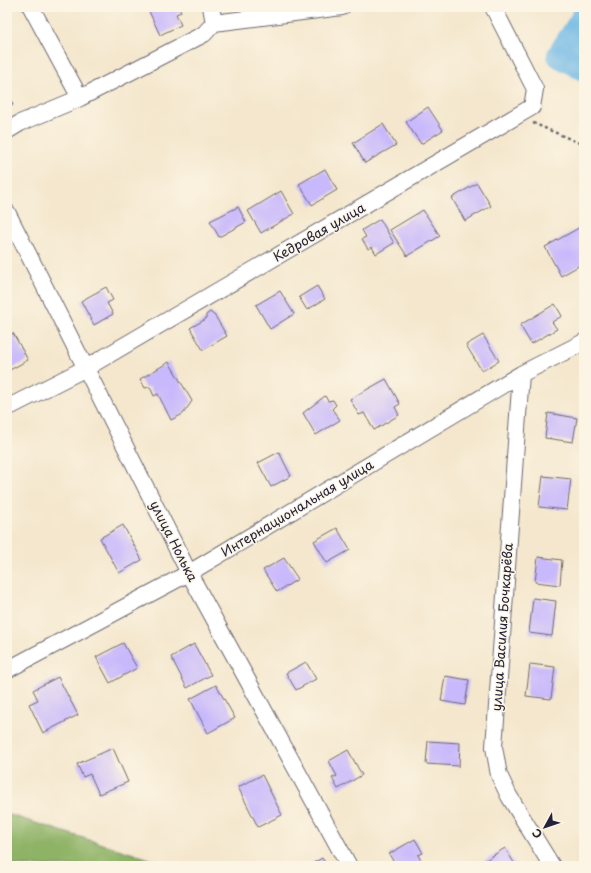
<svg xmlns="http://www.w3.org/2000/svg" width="591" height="873" viewBox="0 0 591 873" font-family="'Playpen Sans',sans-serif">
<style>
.forest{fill:#8eb266;stroke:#586a50}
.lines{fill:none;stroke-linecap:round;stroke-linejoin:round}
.river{stroke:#6eb8e6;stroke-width:26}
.building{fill:#c8b8fc}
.minor-casing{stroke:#6c676e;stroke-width:18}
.path{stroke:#6c676e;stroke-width:2.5;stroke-dasharray:3 3;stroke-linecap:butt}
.minor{stroke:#fff;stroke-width:16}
.labels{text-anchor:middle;stroke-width:3;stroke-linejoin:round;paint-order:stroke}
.street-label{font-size:13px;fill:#22223b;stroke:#fcf5e5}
</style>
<rect width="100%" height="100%" fill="#fcf5e5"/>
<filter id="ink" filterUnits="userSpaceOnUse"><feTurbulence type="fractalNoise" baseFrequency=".025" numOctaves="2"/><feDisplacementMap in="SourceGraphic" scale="8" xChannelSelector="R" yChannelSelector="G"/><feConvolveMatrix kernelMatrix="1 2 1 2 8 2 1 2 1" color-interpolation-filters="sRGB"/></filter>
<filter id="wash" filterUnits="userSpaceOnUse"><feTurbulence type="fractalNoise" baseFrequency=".012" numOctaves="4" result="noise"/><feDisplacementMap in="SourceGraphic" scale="16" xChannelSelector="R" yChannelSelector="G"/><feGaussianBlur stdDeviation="0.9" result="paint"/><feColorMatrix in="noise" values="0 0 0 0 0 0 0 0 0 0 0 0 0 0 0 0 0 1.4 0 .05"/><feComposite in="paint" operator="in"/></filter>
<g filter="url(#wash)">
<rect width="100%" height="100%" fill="#f4e7cd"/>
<path class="forest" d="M7 814 172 866H7Z"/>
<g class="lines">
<path class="river" d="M584 18 560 55 584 68"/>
</g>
<g id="blocks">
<path class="building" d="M147 7H179L181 12 176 14 181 25 160 35Z
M7 93 13 105 7 108Z
M428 107 443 130 421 144 406 122Z
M383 124 396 145 365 163 353 143Z
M325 169 337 190 312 205 299 184Z
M477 183 491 206 465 221 452 198Z
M281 191 294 214 261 233 248 211Z
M238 207 246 222 219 237 210 221Z
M423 210 440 236 407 256 390 230Z
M380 219 394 243 376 254 372 247 368 249 362 239 366 237 362 230Z
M584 225V263L561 276 545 247Z
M317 286 325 299 307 310 299 297Z
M106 287 113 300 107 303 113 314 94 325 81 301Z
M280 291 294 314 270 329 256 305Z
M555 304 562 316 552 322 557 329 531 344 520 325Z
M210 312 215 316 227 336 203 350 190 328 206 319V315Z
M13 333 28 360 8 371 7 337Z
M483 335 499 361 482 371 466 345Z
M169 362 192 401 183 414 171 420 158 394 154 396 150 387 145 388 140 379Z
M386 379 400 404 395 407 399 415 374 430 364 413 359 415 350 399Z
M325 396 328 401 333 400 336 405 332 409 340 420 316 435 303 413Z
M548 413 577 418 573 442 545 438Z
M279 452 291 476 271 487 258 463Z
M543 476 571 479 567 510 539 507Z
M123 525 142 560 119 573 100 538Z
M337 528 350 550 327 563 314 541Z
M538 557 562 560 560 585 535 582Z
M284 558 298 579 277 592 263 570Z
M533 598 556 601 552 636 529 633Z
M123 643 137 668 110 683 96 657Z
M194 644 211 675 187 688 171 657Z
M306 662 316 679 296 690 286 673Z
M530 664 555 667 551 699 526 696Z
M445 676 469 680 465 705 441 701Z
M58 677 78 715 43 733 29 704 38 700 33 690Z
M216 685 235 718 208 733 190 699Z
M428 741 460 743 459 766 426 764Z
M113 748 128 782 99 794 90 774 83 777 77 764Z
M348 750 362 775 338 789 332 778 337 776 329 761Z
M262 775 282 815 258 827 238 787Z
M415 839 423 853 418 855 424 866H396L389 854Z
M505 848 516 866H482L481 863Z
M322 858 327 866H308Z"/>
</g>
</g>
<g filter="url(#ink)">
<use href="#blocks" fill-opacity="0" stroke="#6c676e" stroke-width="1"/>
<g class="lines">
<defs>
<path id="minor" d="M31 7 80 98
M211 7 214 23
M7 131 20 123 80 98 204 34 214 23 342 7
M7 212 189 573 349 866
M521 374 494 747 499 775 509 796 552 866
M7 408 86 368 532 107 535 89 493 7
M7 670 189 573 521 374 584 342"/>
</defs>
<use href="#minor" class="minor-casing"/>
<path class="path" d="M533 123 584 145"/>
<use href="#minor" class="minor"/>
</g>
</g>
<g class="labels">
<g class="street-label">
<text transform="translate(319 232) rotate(-30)" y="5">Кедровая улица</text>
<text transform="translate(297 508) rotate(-31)" y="5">Интернациональная улица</text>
<text transform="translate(174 541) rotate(63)" y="5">улица Нолька</text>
<text transform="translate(502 627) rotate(-86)" y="5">улица Василия Бочкарёва</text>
</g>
</g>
<rect width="591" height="873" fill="none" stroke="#fcf5e5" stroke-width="24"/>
<g transform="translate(545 827) rotate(230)" stroke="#fcf5e5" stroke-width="3" paint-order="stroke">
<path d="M0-3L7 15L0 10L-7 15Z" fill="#22223b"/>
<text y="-6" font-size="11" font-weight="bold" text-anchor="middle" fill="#22223b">С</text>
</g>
</svg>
